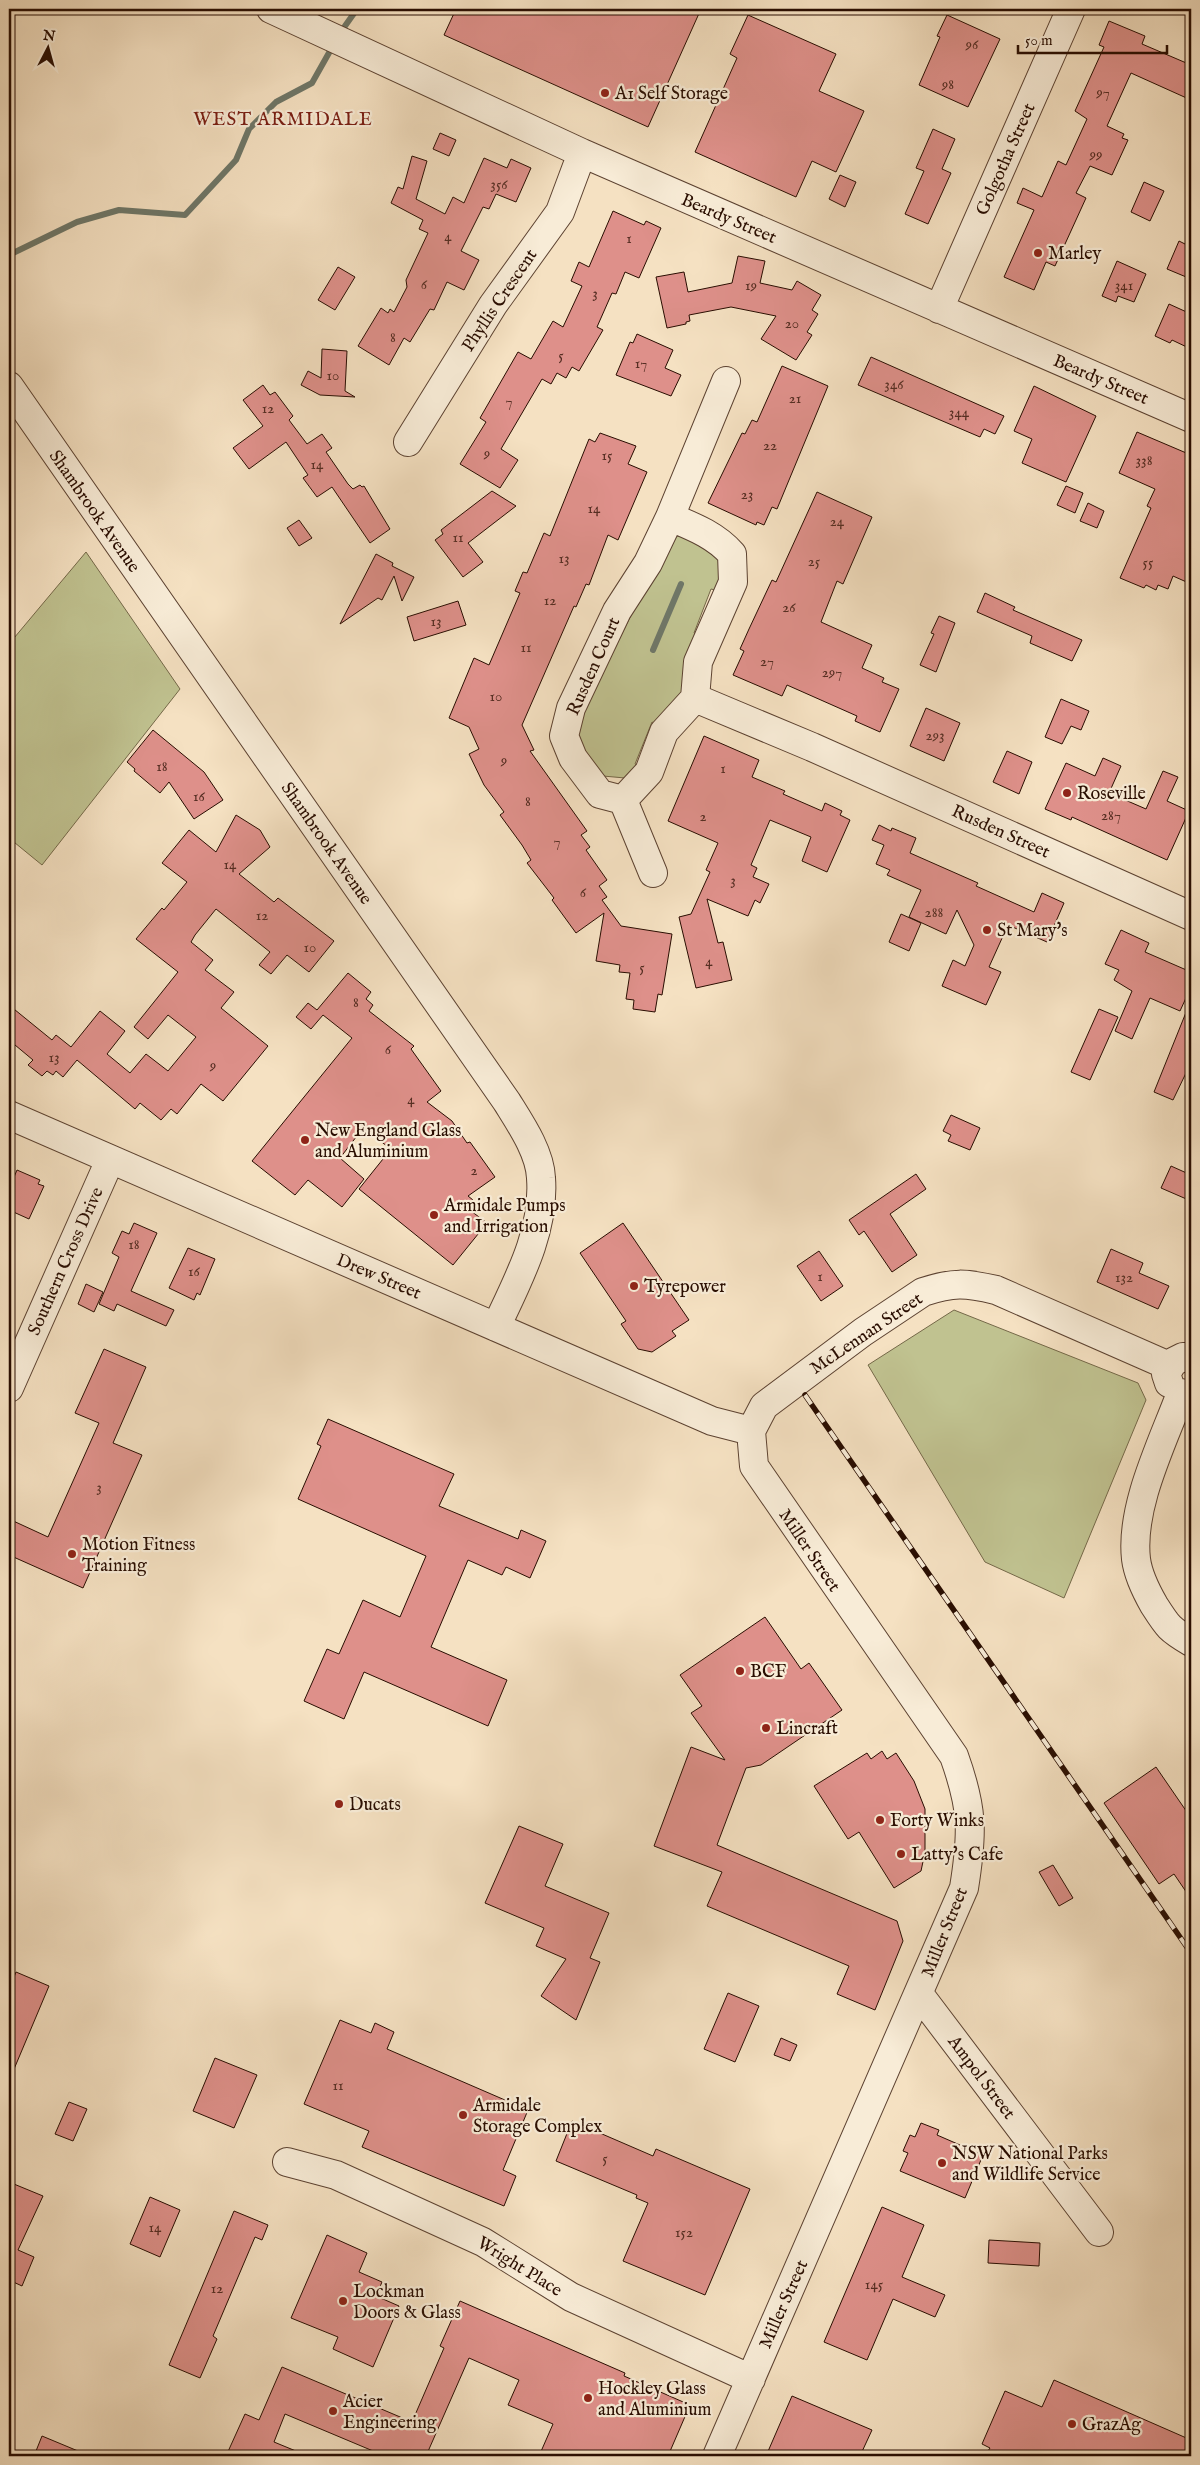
<svg xmlns="http://www.w3.org/2000/svg" width="1200" height="2465" viewBox="0 0 1200 2465" font-family="'IM FELL English',serif">
<style>
.green{fill:#c0c290;stroke:#746848}
.lines{fill:none;stroke-linecap:round;stroke-linejoin:round}
.stream{stroke:#6f7768;stroke-width:6}
.building{fill:#de908a;stroke:#290d01}
.minor-casing{stroke:#5c4231;stroke-width:30}
.minor{stroke:#f8ecd7;stroke-width:28}
.rail-casing{stroke:#290d01;stroke-width:5.5}
.rail{stroke:#f8ecd7;stroke-width:4;stroke-dasharray:11;stroke-linecap:butt}
.poi-dot{fill:#8f2418;stroke:#f8ecd7;stroke-width:2}
.labels{text-anchor:middle;stroke-width:4.5;stroke-linejoin:round;paint-order:stroke}
.number-label{font-size:15px;fill:#562e23}
.poi-label{font-size:18px;fill:#290d01;stroke:#f8ecd7;text-anchor:start}
.street-label{font-size:18px;fill:#290d01;stroke:#f8ecd7}
.neighbourhood-label{font-size:19px;letter-spacing:1px;fill:#7a1f14;stroke:#f8ecd7}
</style>
<rect width="100%" height="100%" fill="#f5e1c2"/>
<filter id="stains"><feTurbulence type="fractalNoise" baseFrequency=".004" numOctaves="4"/><feColorMatrix values="0 0 0 0 .2 0 0 0 0 .09 0 0 0 0 .02 0 0 0 .5 -.17"/></filter>
<radialGradient id="worn" r=".72"><stop offset=".6" stop-color="#630" stop-opacity="0"/><stop offset="1" stop-color="#630" stop-opacity=".3"/></radialGradient>
<path class="green" d="M687 535 724 555 719 591 711 589 694 633 699 637 686 689 660 726 652 722 635 764 643 769 625 778 603 776 576 740 590 683 597 684 670 537Z
M86 552 180 689 42 865 9 838V644Z
M954 1310 1138 1383 1146 1400 1064 1598 985 1562 868 1365Z"/>
<g class="lines">
<path class="stream" d="M345 26 357 9
M9 255 77 222 119 210 185 215 236 160 249 129 276 102 312 83 330 51
M653 650 681 584"/>
</g>
<path class="building" d="M456 9H701L648 127 444 35Z
M748 15 836 54 819 91 864 111 836 172 812 161 796 197 695 152 737 58 730 54Z
M947 15 1000 39 968 107 919 85 940 37 937 36Z
M1109 21 1145 36 1142 44 1191 65V100L1131 73 1107 126 1124 134 1122 138 1128 140 1112 175 1090 166 1076 193 1086 198 1055 266 1046 262 1034 290 1004 277 1034 210 1017 203 1023 188 1042 197 1058 161 1066 165 1087 119 1075 111 1104 47 1099 45Z
M933 129 955 139 942 169 951 173 928 224 905 214 924 171 916 168Z
M440 133 456 140 449 156 433 149Z
M412 156 427 161 416 199 445 214 453 197 464 203 484 158 507 168 511 159 531 168 516 202 496 194 489 209 483 207 461 251 479 260 464 290 447 282 434 310 430 309 410 342 404 338 389 365 358 346 381 308 388 313 390 309 394 312 407 287 406 280 428 233 419 229 423 220 391 203 398 187 403 189Z
M840 175 856 182 845 207 829 199Z
M1144 182 1164 191 1150 221 1131 212Z
M613 211 644 225 646 221 661 228 639 278 625 272 616 294 612 293 597 327 603 330 579 371 572 367 566 378 557 373 551 384 542 379 501 449 518 460 500 488 460 464 486 422 480 418 518 352 531 359 553 321 563 327 582 286 571 281 579 262 589 267Z
M1179 241 1191 247V279L1167 269Z
M738 256 765 261 760 283 792 290 797 281 821 295 812 310 818 314 807 332 812 335 796 360 761 339 776 316 731 307 689 315 690 321 686 322V324L667 328 656 277 684 272 688 292 732 283Z
M1117 261 1146 274 1134 302 1118 296 1116 302 1102 296Z
M338 267 355 277 335 310 318 300Z
M1169 304 1191 314V349L1172 340 1170 343 1155 336Z
M637 334 673 350 665 368 681 375 671 396 616 375 630 342 633 343Z
M322 349 347 351 345 391 355 397 320 395 301 385 308 371 321 378Z
M871 357 1004 416 995 434 984 429 980 437 858 385Z
M782 366 828 386 777 509 772 507 764 525 757 522 756 525 708 503 742 433 745 434 752 420 757 422Z
M263 385 270 395 275 392 293 416 289 420 307 444 322 434 332 448 326 452 348 484 353 489 360 485 362 487 364 486 390 529 370 543 332 487 317 497 303 478 308 475 286 442 249 469 233 448 263 426 243 400Z
M1034 386 1096 416 1066 482 1022 463 1032 439 1014 431Z
M1137 432 1191 455V584L1173 576 1168 589 1158 585 1156 590 1146 585 1144 588 1120 578 1151 508 1147 506 1155 489 1119 473Z
M600 433 636 446 628 464 647 472 618 540 608 535 589 585 586 584 576 607 574 606 522 725 534 750 530 751 587 831 581 835 590 847 586 850 607 880 599 886 607 897 602 900 621 926 672 934 662 995 658 994 655 1012 633 1009 634 1000 626 999 630 973 619 972 620 965 596 961 604 913 576 933 552 900 554 898 527 863 531 860 522 845 500 815 504 812 484 785 469 754 479 749 469 727 449 718 474 658 489 665 520 593 515 591 523 572 527 573 544 533 550 536 589 439 595 442Z
M1066 486 1083 493 1075 513 1057 505Z
M492 491 516 506 468 543 483 562 463 577 435 540 443 534 441 530Z
M817 492 872 517 843 584 837 581 821 622 872 645 862 668 884 678 882 682 899 689 880 732 855 721 857 716 787 685 782 696 733 675 744 651 740 649 749 629 772 580 776 582Z
M1088 503 1104 511 1097 528 1080 521Z
M299 520 312 538 299 546 287 528Z
M376 554 393 563 392 566 414 577 402 601 394 576 382 600 378 598 340 624Z
M985 593 1015 607 1013 610 1082 640 1072 661 1030 643 1032 636 977 612Z
M458 601 466 625 414 641 407 617Z
M939 616 955 623 936 672 920 665 934 634 931 633Z
M1061 699 1089 711 1081 730 1071 726 1062 744 1045 737Z
M926 708 960 723 944 761 910 746Z
M153 730 204 772 223 800 194 819 169 782 160 793 134 771 135 769 127 762Z
M704 736 759 760 752 777 785 791 783 794 822 811 825 803 842 811 840 815 850 820 827 872 802 861 811 837 770 820 751 865 757 868 753 877 769 884 760 903 755 900 748 916 707 899 718 943 723 942 732 980 696 988 679 917 691 914 710 872 706 870 718 843 668 821Z
M1007 751 1032 762 1019 794 993 782Z
M1103 758 1121 766 1109 793 1146 809 1163 771 1178 777 1167 801 1189 811 1167 860 1072 817 1071 820 1045 809 1066 763 1095 776Z
M236 815 260 830 270 847 239 874 274 902 278 898 334 941 309 972 287 955 271 974 259 965 270 952 216 909 195 935 191 942 213 960 205 970 234 992 221 1008 268 1046 223 1101 201 1084 177 1114 171 1109 161 1120 140 1103 135 1109 77 1060 63 1077 56 1071 53 1075 47 1071 42 1076 28 1065 33 1060 9 1040V1005L52 1040 56 1035 71 1047 100 1011 125 1031 107 1054 130 1073 146 1054 168 1071 196 1037 168 1015 148 1039 134 1027 178 972 136 939 162 908 164 910 187 882 162 863 189 830 216 852Z
M879 825 891 831 892 828 916 838 910 853 978 883 976 886 1034 912 1042 893 1064 903 1047 942 1008 925 989 967 1001 972 986 1005 942 986 953 960 965 966 974 945 957 910 946 934 909 917 921 890 887 875 890 870 876 864 884 845 872 840Z
M901 914 921 923 909 951 889 942Z
M1121 930 1149 943 1145 952 1191 972V987L1180 1011 1150 998 1132 1039 1115 1031 1132 991 1114 980 1119 970 1105 964Z
M348 973 371 992 366 999 373 1005 369 1011 414 1046 411 1049 441 1091 427 1102 452 1121 467 1143 470 1142 495 1177 468 1196 473 1200 467 1208 487 1223 453 1265 359 1189 391 1149 363 1128 340 1158 364 1179 342 1207 308 1180 295 1195 252 1161 352 1038 323 1015 311 1029 296 1017 308 1003 317 1010Z
M1191 1000V1075L1186 1073 1173 1100 1154 1092Z
M1099 1009 1118 1017 1090 1080 1071 1072Z
M951 1115 980 1128 970 1150 948 1141 951 1135 943 1131Z
M1171 1166 1191 1175V1201L1161 1188Z
M17 1170 40 1180 38 1184 44 1186 29 1219 9 1210V1189Z
M916 1174 926 1189 890 1214 917 1255 892 1272 864 1231 859 1235 849 1220Z
M134 1223 157 1233 131 1291 174 1310 166 1326 117 1304 114 1311 99 1304 119 1257 112 1253 122 1231 129 1234Z
M623 1223 689 1320 672 1331 676 1336 652 1352 638 1349 621 1324 626 1321 580 1253Z
M188 1248 215 1259 200 1295 197 1293 194 1300 169 1288Z
M1111 1249 1143 1263 1139 1273 1169 1286 1158 1309 1097 1282Z
M819 1251 843 1286 821 1301 797 1266Z
M86 1284 103 1292 94 1312 78 1304Z
M104 1349 146 1367 113 1443 142 1455 83 1588 9 1555V1519L48 1537 99 1423 75 1413Z
M328 1419 454 1474 439 1506 518 1539 521 1530 546 1541 530 1578 506 1567 502 1575 468 1560 431 1647 507 1680 488 1726 364 1672 344 1719 304 1701 327 1649 339 1654 363 1600 400 1617 426 1556 298 1499 321 1446 317 1444Z
M765 1617 801 1669 809 1663 842 1710 761 1765 746 1768 717 1845 897 1921 903 1941 875 2010 837 1994 849 1966 707 1906 722 1872 654 1846 691 1747 725 1760 691 1713 702 1706 680 1675Z
M882 1751 887 1759 896 1753 914 1781 925 1809V1852L921 1871 894 1888 859 1832 848 1839 814 1786 867 1753 871 1759Z
M1156 1767 1191 1818V1899L1174 1874 1159 1884 1104 1803Z
M519 1826 563 1844 545 1886 609 1913 590 1958 600 1962 576 2020 541 1996 566 1959 536 1946 544 1928 485 1903Z
M1053 1865 1073 1898 1059 1906 1039 1872Z
M16 1972 49 1986 9 2081V1990Z
M728 1993 759 2006 735 2062 704 2049Z
M340 2020 371 2033 375 2023 394 2032 387 2049 528 2110 503 2170 516 2176 504 2206 362 2147 369 2131 304 2104Z
M781 2038 797 2045 790 2061 774 2055Z
M215 2058 257 2075 234 2128 193 2111Z
M69 2102 87 2109 73 2141 55 2134Z
M572 2121 653 2156 656 2149 750 2189 705 2295 623 2261 648 2203 636 2198 637 2195 556 2161Z
M921 2123 939 2130 937 2135 983 2155 965 2198 900 2171 908 2153 903 2151 910 2135 915 2137Z
M9 2182 43 2196 18 2250 34 2257 22 2286 9 2280Z
M150 2197 180 2210 160 2257 130 2244Z
M882 2207 924 2225 902 2277 945 2295 935 2317 893 2299 867 2360 824 2342Z
M234 2211 268 2225 262 2240 255 2237 213 2336 217 2339 200 2378 169 2365Z
M327 2235 367 2253 359 2272 382 2282 376 2296 399 2306 373 2367 333 2349 338 2337 291 2318Z
M989 2240 1040 2243 1039 2266 988 2263Z
M460 2301 625 2373 624 2376 690 2405 668 2456H539L553 2424 508 2405 519 2380 469 2358 426 2456H385L285 2414 274 2442 308 2456H226L245 2414 259 2420 282 2367 412 2422 444 2348 440 2346Z
M1054 2380 1191 2440V2456H1001L988 2451 990 2448 982 2444 1005 2391 1042 2407Z
M792 2396 872 2430 860 2456H766Z
M42 2436 90 2456H34Z"/>
<g class="lines">
<defs>
<path id="minor" d="M271 9 582 153 1191 418
M939 309 1071 9
M9 386 507 1102C520 1123 540 1152 541 1178 545 1231 518 1280 496 1327
M408 442 493 305 560 212 582 153
M695 698 812 747 1191 916
M623 800 600 794 573 758 564 736 571 708 617 611 648 563 670 517 726 381
M623 800 649 772 664 732 695 698 698 662 733 582 732 554C715 535 694 527 670 517
M623 800 653 873
M9 1115 712 1421 751 1431
M1169 1383 1166 1374 1173 1362 1183 1357 1191 1358
M9 1388 110 1160
M1181 1393C1163 1442 1130 1506 1136 1559 1138 1575 1146 1591 1154 1605 1168 1627 1169 1629 1191 1642
M751 1431 764 1406 863 1332 923 1292C954 1282 965 1283 996 1290L1169 1366
M919 1994 1099 2232
M287 2162 336 2175 483 2242 571 2297 751 2379
M717 2456 964 1888C973 1832 973 1809 954 1756L754 1466 751 1431"/>
</defs>
<use href="#minor" class="minor-casing"/>
<use href="#minor" class="minor"/>
<defs>
<path id="rail" d="M805 1395 1191 1953"/>
</defs>
<use href="#rail" class="rail-casing"/>
<use href="#rail" class="rail"/>
</g>
<g class="poi-dot">
<circle cx="605" cy="93" r="5"/>
<circle cx="1038" cy="253" r="5"/>
<circle cx="1067" cy="793" r="5"/>
<circle cx="987" cy="930" r="5"/>
<circle cx="305" cy="1140" r="5"/>
<circle cx="434" cy="1215" r="5"/>
<circle cx="634" cy="1286" r="5"/>
<circle cx="72" cy="1554" r="5"/>
<circle cx="740" cy="1671" r="5"/>
<circle cx="766" cy="1728" r="5"/>
<circle cx="339" cy="1804" r="5"/>
<circle cx="880" cy="1820" r="5"/>
<circle cx="901" cy="1854" r="5"/>
<circle cx="463" cy="2115" r="5"/>
<circle cx="942" cy="2163" r="5"/>
<circle cx="343" cy="2301" r="5"/>
<circle cx="588" cy="2398" r="5"/>
<circle cx="333" cy="2411" r="5"/>
<circle cx="1072" cy="2424" r="5"/>
</g>
<g class="labels">
<g class="number-label">
<text x="972" y="49">96</text>
<text x="948" y="89">98</text>
<text x="1103" y="97">97</text>
<text x="1096" y="159">99</text>
<text x="499" y="189">356</text>
<text x="448" y="241">4</text>
<text x="629" y="243">1</text>
<text x="424" y="289">6</text>
<text x="751" y="290">19</text>
<text x="1124" y="290">341</text>
<text x="595" y="298">3</text>
<text x="792" y="328">20</text>
<text x="393" y="342">8</text>
<text x="561" y="360">5</text>
<text x="641" y="368">17</text>
<text x="333" y="380">10</text>
<text x="894" y="389">346</text>
<text x="795" y="403">21</text>
<text x="509" y="406">7</text>
<text x="268" y="413">12</text>
<text x="959" y="417">344</text>
<text x="770" y="450">22</text>
<text x="487" y="458">9</text>
<text x="607" y="460">15</text>
<text x="1144" y="465">338</text>
<text x="317" y="469">14</text>
<text x="747" y="499">23</text>
<text x="594" y="513">14</text>
<text x="837" y="526">24</text>
<text x="458" y="542">11</text>
<text x="564" y="563">13</text>
<text x="814" y="566">25</text>
<text x="1148" y="567">55</text>
<text x="550" y="605">12</text>
<text x="789" y="612">26</text>
<text x="436" y="626">13</text>
<text x="526" y="652">11</text>
<text x="767" y="666">27</text>
<text x="832" y="677">297</text>
<text x="496" y="701">10</text>
<text x="935" y="740">293</text>
<text x="504" y="765">9</text>
<text x="162" y="771">18</text>
<text x="723" y="773">1</text>
<text x="199" y="801">16</text>
<text x="528" y="806">8</text>
<text x="1111" y="820">287</text>
<text x="703" y="821">2</text>
<text x="557" y="846">7</text>
<text x="230" y="869">14</text>
<text x="733" y="885">3</text>
<text x="583" y="897">6</text>
<text x="934" y="917">288</text>
<text x="262" y="920">12</text>
<text x="310" y="952">10</text>
<text x="709" y="966">4</text>
<text x="642" y="972">5</text>
<text x="356" y="1007">8</text>
<text x="388" y="1054">6</text>
<text x="54" y="1062">13</text>
<text x="213" y="1070">9</text>
<text x="411" y="1104">4</text>
<text x="474" y="1175">2</text>
<text x="134" y="1249">18</text>
<text x="194" y="1276">16</text>
<text x="820" y="1281">1</text>
<text x="1124" y="1282">132</text>
<text x="99" y="1492">3</text>
<text x="338" y="2090">11</text>
<text x="605" y="2163">5</text>
<text x="155" y="2232">14</text>
<text x="684" y="2237">152</text>
<text x="874" y="2289">145</text>
<text x="217" y="2293">12</text>
</g>
<g class="poi-label">
<text x="615" y="99">A1 Self Storage</text>
<text x="1048" y="259">Marley</text>
<text x="1077" y="799">Roseville</text>
<text x="997" y="936">St Mary's</text>
<text x="315" y="1136">New England Glass<tspan x="315" dy="21">and Aluminium</tspan></text>
<text x="444" y="1211">Armidale Pumps<tspan x="444" dy="21">and Irrigation</tspan></text>
<text x="644" y="1292">Tyrepower</text>
<text x="82" y="1550">Motion Fitness<tspan x="82" dy="21">Training</tspan></text>
<text x="750" y="1677">BCF</text>
<text x="776" y="1734">Lincraft</text>
<text x="349" y="1810">Ducats</text>
<text x="890" y="1826">Forty Winks</text>
<text x="911" y="1860">Latty's Cafe</text>
<text x="473" y="2111">Armidale<tspan x="473" dy="21">Storage Complex</tspan></text>
<text x="952" y="2159">NSW National Parks<tspan x="952" dy="21">and Wildlife Service</tspan></text>
<text x="353" y="2297">Lockman<tspan x="353" dy="21">Doors &amp; Glass</tspan></text>
<text x="598" y="2394">Hockley Glass<tspan x="598" dy="21">and Aluminium</tspan></text>
<text x="343" y="2407">Acier<tspan x="343" dy="21">Engineering</tspan></text>
<text x="1082" y="2430">GrazAg</text>
</g>
<g class="street-label">
<text transform="translate(1005 159) rotate(-66)" y="6">Golgotha Street</text>
<text transform="translate(729 218) rotate(23)" y="6">Beardy Street</text>
<text transform="translate(499 300) rotate(-56)" y="6">Phyllis Crescent</text>
<text transform="translate(1101 379) rotate(23)" y="6">Beardy Street</text>
<text transform="translate(95 511) rotate(55)" y="6">Shambrook Avenue</text>
<text transform="translate(593 666) rotate(-66)" y="6">Rusden Court</text>
<text transform="translate(1001 831) rotate(24)" y="6">Rusden Street</text>
<text transform="translate(327 843) rotate(55)" y="6">Shambrook Avenue</text>
<text transform="translate(65 1261) rotate(-66)" y="6">Southern Cross Drive</text>
<text transform="translate(379 1276) rotate(23)" y="6">Drew Street</text>
<text transform="translate(866 1333) rotate(-34)" y="6">McLennan Street</text>
<text transform="translate(810 1550) rotate(56)" y="6">Miller Street</text>
<text transform="translate(944 1932) rotate(-68)" y="6">Miller Street</text>
<text transform="translate(982 2077) rotate(53)" y="6">Ampol Street</text>
<text transform="translate(520 2266) rotate(32)" y="6">Wright Place</text>
<text transform="translate(783 2304) rotate(-66)" y="6">Miller Street</text>
</g>
<g class="neighbourhood-label">
<text x="283" y="125">WEST ARMIDALE</text>
</g>
</g>
<rect width="1200" height="2465" fill="none" stroke="#f5e1c2" stroke-width="30"/>
<rect x="10" y="10" width="1180" height="2445" fill="none" stroke="#290d01" stroke-width="2.5"/>
<rect x="15" y="15" width="1170" height="2435" fill="none" stroke="#290d01"/>
<g transform="translate(48 48) rotate(6)" stroke="#f8ecd7" stroke-width="4" paint-order="stroke">
<path d="M0-4L9 19L0 12L-9 19Z" fill="#290d01"/>
<text y="-8" font-size="14" font-weight="bold" text-anchor="middle" fill="#290d01">N</text>
</g>
<path d="M1018 45v8h149v-8" fill="none" stroke="#290d01" stroke-width="2.5"/>
<text x="1025" y="45" font-size="15" fill="#290d01" stroke="#f8ecd7" stroke-width="4" paint-order="stroke">50 m</text>
<rect width="100%" height="100%" filter="url(#stains)"/>
<rect width="100%" height="100%" fill="url(#worn)"/>
</svg>
